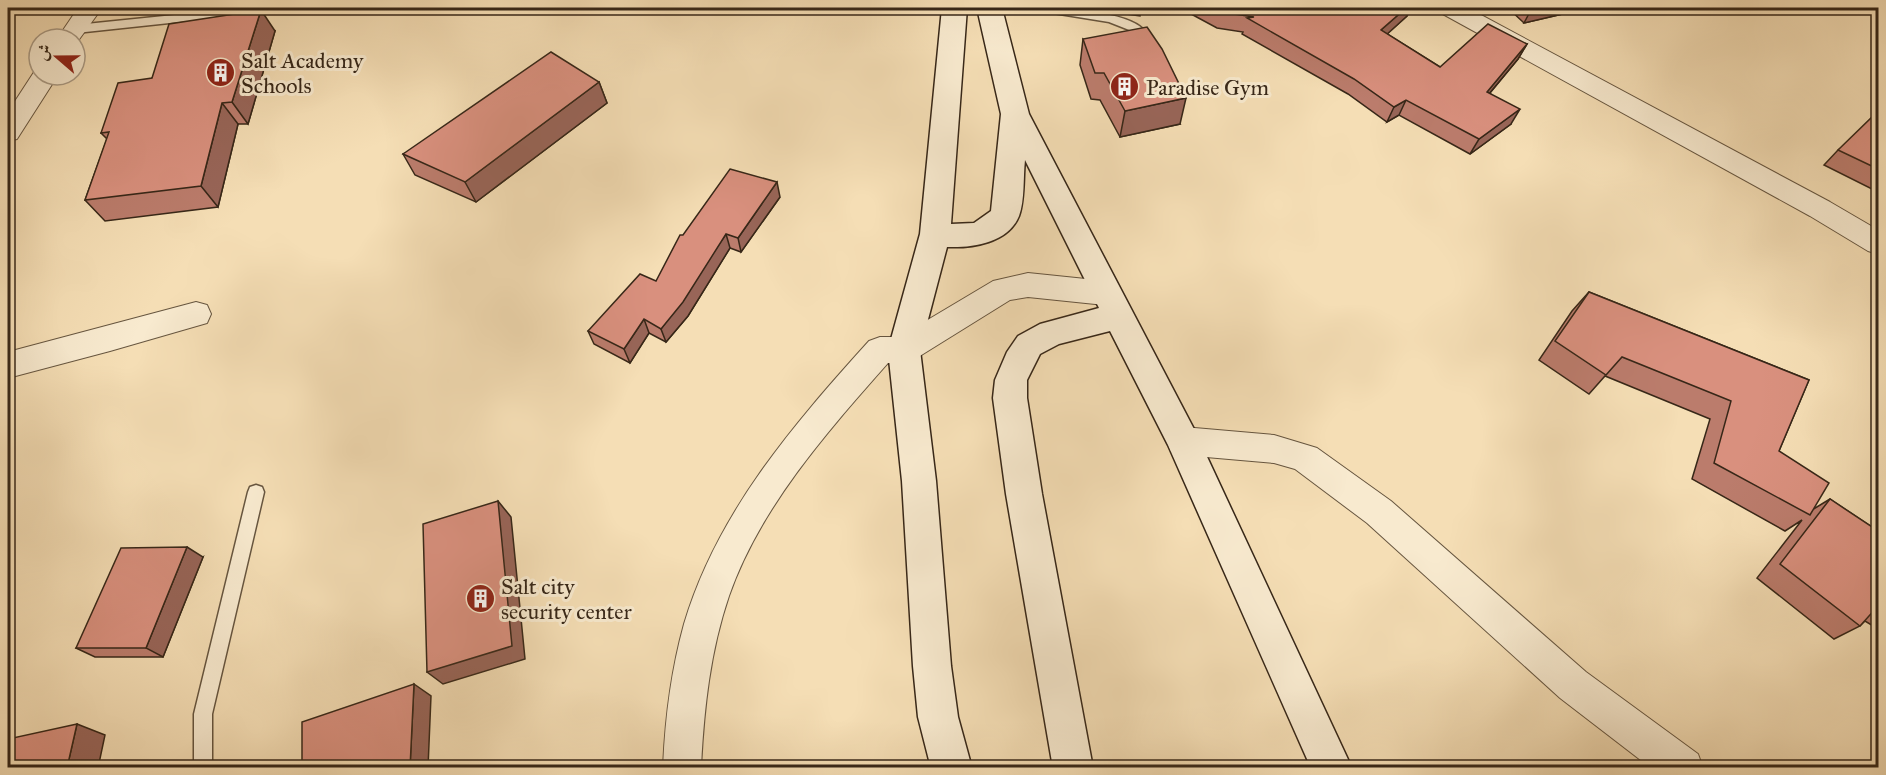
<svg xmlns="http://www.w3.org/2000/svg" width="1886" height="775" viewBox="0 0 1886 775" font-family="'IM FELL Great Primer',Amiri,serif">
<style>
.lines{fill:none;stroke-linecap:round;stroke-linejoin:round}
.lane-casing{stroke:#66553f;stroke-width:3}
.street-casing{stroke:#66553f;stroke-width:2}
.secondary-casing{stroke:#372718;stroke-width:3}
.lane{fill:#f8eacf;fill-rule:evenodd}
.street{fill:#f8eacf;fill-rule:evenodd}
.secondary{fill:#f8eacf;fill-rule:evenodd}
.wall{fill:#bb7c6c;stroke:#372718;stroke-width:1.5}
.shaded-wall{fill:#986558;stroke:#372718;stroke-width:1.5}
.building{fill:#d9907e;stroke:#372718;stroke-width:1.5}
.labels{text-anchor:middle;stroke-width:6;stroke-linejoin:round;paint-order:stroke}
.poi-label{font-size:22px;fill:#372718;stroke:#f8eacf;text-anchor:start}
</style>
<rect width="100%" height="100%" fill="#f5deb5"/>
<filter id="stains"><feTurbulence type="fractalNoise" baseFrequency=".00333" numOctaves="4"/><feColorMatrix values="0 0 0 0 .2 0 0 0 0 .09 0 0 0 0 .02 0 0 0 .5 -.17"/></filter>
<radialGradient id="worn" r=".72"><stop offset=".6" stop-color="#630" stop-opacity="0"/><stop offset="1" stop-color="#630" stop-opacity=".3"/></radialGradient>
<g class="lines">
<defs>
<path id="lane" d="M243 8H279L273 12 76 33 70 29 76 25Z
M1042 8C1066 8 1126 12 1143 29L1137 33 1109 22 1047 12Z
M256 485 262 487 264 492 212 714V768H194V714L248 492 250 487Z"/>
<path id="street" d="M78 8H102L75 45V39H57Z
M1438 8H1468L1830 202 1878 230V254L1868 251 1810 216 1441 13Z
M39 68V75H58L17 139 8 141V112L36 69Z
M1028 273 1105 281 1115 285 1120 293 1115 301 1105 305 1028 297 1010 300 915 359 904 363H888C827 432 760 507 729 596 710 652 704 709 701 768H663C665 719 671 671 684 624 717 513 793 425 869 341L880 337H899L993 281Z
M196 302 207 305 211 314 207 323 110 351 8 378V352Z
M1183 427 1274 435 1317 448 1391 501 1586 672 1698 754 1703 768H1651L1560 698 1367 523 1295 469 1274 463 1183 455 1171 451 1167 441 1171 431Z"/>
<path id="secondary" d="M942 8H967L951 224 974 223 991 211 1001 114 977 8H1002L1029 114 1195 431 1352 768H1311L1168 445 1110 331 1059 344 1040 354 1027 380V398L1042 494 1093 768H1053L1006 494 993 398 995 380 1007 352 1018 336 1040 324 1099 308 1025 160C1023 177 1025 200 1019 216 1008 243 973 248 947 247L920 350 936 481 951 666 958 717 972 768H931L918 717 913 666 902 481 888 350 920 234Z"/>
</defs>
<use href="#lane" class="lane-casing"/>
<use href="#street" class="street-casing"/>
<use href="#secondary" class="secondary-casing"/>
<use href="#lane" class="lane"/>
<use href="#street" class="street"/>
<use href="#secondary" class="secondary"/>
</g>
<path class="wall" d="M1082 8H1141L1140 16Z
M1180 8H1411L1407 16 1387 34 1440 67 1527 44 1518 59 1490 93 1511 124 1470 154 1399 115 1387 122 1348 94 1242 34 1243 32 1217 28Z
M1508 8H1574L1571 12 1524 23Z
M275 31 248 124H238L218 207 105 221 85 200 107 139 101 133 152 78Z
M1083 39 1180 124 1120 137 1100 100 1091 99 1080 65Z
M599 82 607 103 476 202 415 175 403 154Z
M1878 121V192L1824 165 1838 150Z
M780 197 741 252 730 248 688 316 666 342 649 333 630 363 594 344 588 331 656 281Z
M1589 292 1809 380 1779 451 1812 510 1830 499 1878 531V629L1865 621 1860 626 1834 639 1757 578 1802 520 1785 531 1692 479 1710 419 1605 376 1589 394 1539 360 1572 311Z
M203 557 163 657H95L76 648Z"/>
<path class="shaded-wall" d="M1406 8H1411L1407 16 1374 46 1381 30Z
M1532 8H1574L1571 12 1524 23Z
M261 10 275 31 248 124 232 102Z
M1527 44 1518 59 1478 107 1487 92Z
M599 82 607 103 476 202 465 182Z
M1186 98 1180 124 1120 137 1125 111Z
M1406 100 1399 115 1387 122 1394 107Z
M222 103 238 124 218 207 201 186Z
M1520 109 1511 124 1470 154 1479 139Z
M777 182 780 197 741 252 738 238Z
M726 234 730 248 688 316 666 342 661 329Z
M644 319 649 333 630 363 624 349Z
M498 501 511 517 525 659 443 684 427 672Z
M187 547 203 557 163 657 146 648Z
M414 684 431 696 428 768H410Z
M77 724 105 735 98 768H67Z"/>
<path class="building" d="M1212 8H1406L1381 30 1440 67 1488 24 1527 44 1487 92 1520 109 1479 139 1406 100 1394 107 1354 79 1247 18 1254 17 1221 12Z
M261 10 232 102 222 103 201 186 85 200 109 132 101 133 118 83 152 78 169 24Z
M1147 27 1162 49 1186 98 1125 111 1104 73H1095L1083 39Z
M551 52 599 82 465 182 403 154Z
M1871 118 1878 121V169L1838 150Z
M730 169 777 182 738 238 726 234 683 302 661 329 644 319 624 349 588 331 640 274 656 281 680 235H683Z
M1589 292 1809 380 1779 451 1829 483 1810 515 1714 463 1731 401 1622 357 1606 375 1555 341Z
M1830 499 1878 531V606L1860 626 1780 564Z
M498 501 512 646 427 672 423 524Z
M187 547 146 648H76L121 548Z
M414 684 410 768H302V722Z
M77 724 67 768H8V739Z"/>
<defs>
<symbol id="building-disc" viewBox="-11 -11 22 22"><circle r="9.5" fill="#8f2418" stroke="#f8eacf"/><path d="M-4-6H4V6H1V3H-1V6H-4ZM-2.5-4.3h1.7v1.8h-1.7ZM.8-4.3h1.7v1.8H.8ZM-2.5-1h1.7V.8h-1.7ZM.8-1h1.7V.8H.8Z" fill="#fff"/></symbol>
</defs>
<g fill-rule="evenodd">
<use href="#building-disc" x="204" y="56" width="33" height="33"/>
<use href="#building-disc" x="1108" y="70" width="33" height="33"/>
<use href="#building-disc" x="464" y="582" width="33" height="33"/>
</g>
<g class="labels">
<g class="poi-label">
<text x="241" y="68">Salt Academy<tspan x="241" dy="25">Schools</tspan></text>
<text x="1146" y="95">Paradise Gym</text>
<text x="501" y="594">Salt city<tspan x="501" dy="25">security center</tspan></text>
</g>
</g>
<rect width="1886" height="775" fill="none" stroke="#f5deb5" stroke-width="30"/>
<rect x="9" y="9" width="1868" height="757" fill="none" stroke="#372718" stroke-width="3"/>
<rect x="15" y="15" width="1856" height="745" fill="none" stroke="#372718" stroke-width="1.5"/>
<g transform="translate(57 57) rotate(290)"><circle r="28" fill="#f8eacf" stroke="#ab9c86" stroke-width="1.5"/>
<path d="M0-4.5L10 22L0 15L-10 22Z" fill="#8f2418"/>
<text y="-9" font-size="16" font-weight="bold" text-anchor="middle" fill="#372718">ش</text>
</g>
<rect width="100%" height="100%" filter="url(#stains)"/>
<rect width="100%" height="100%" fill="url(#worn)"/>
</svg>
